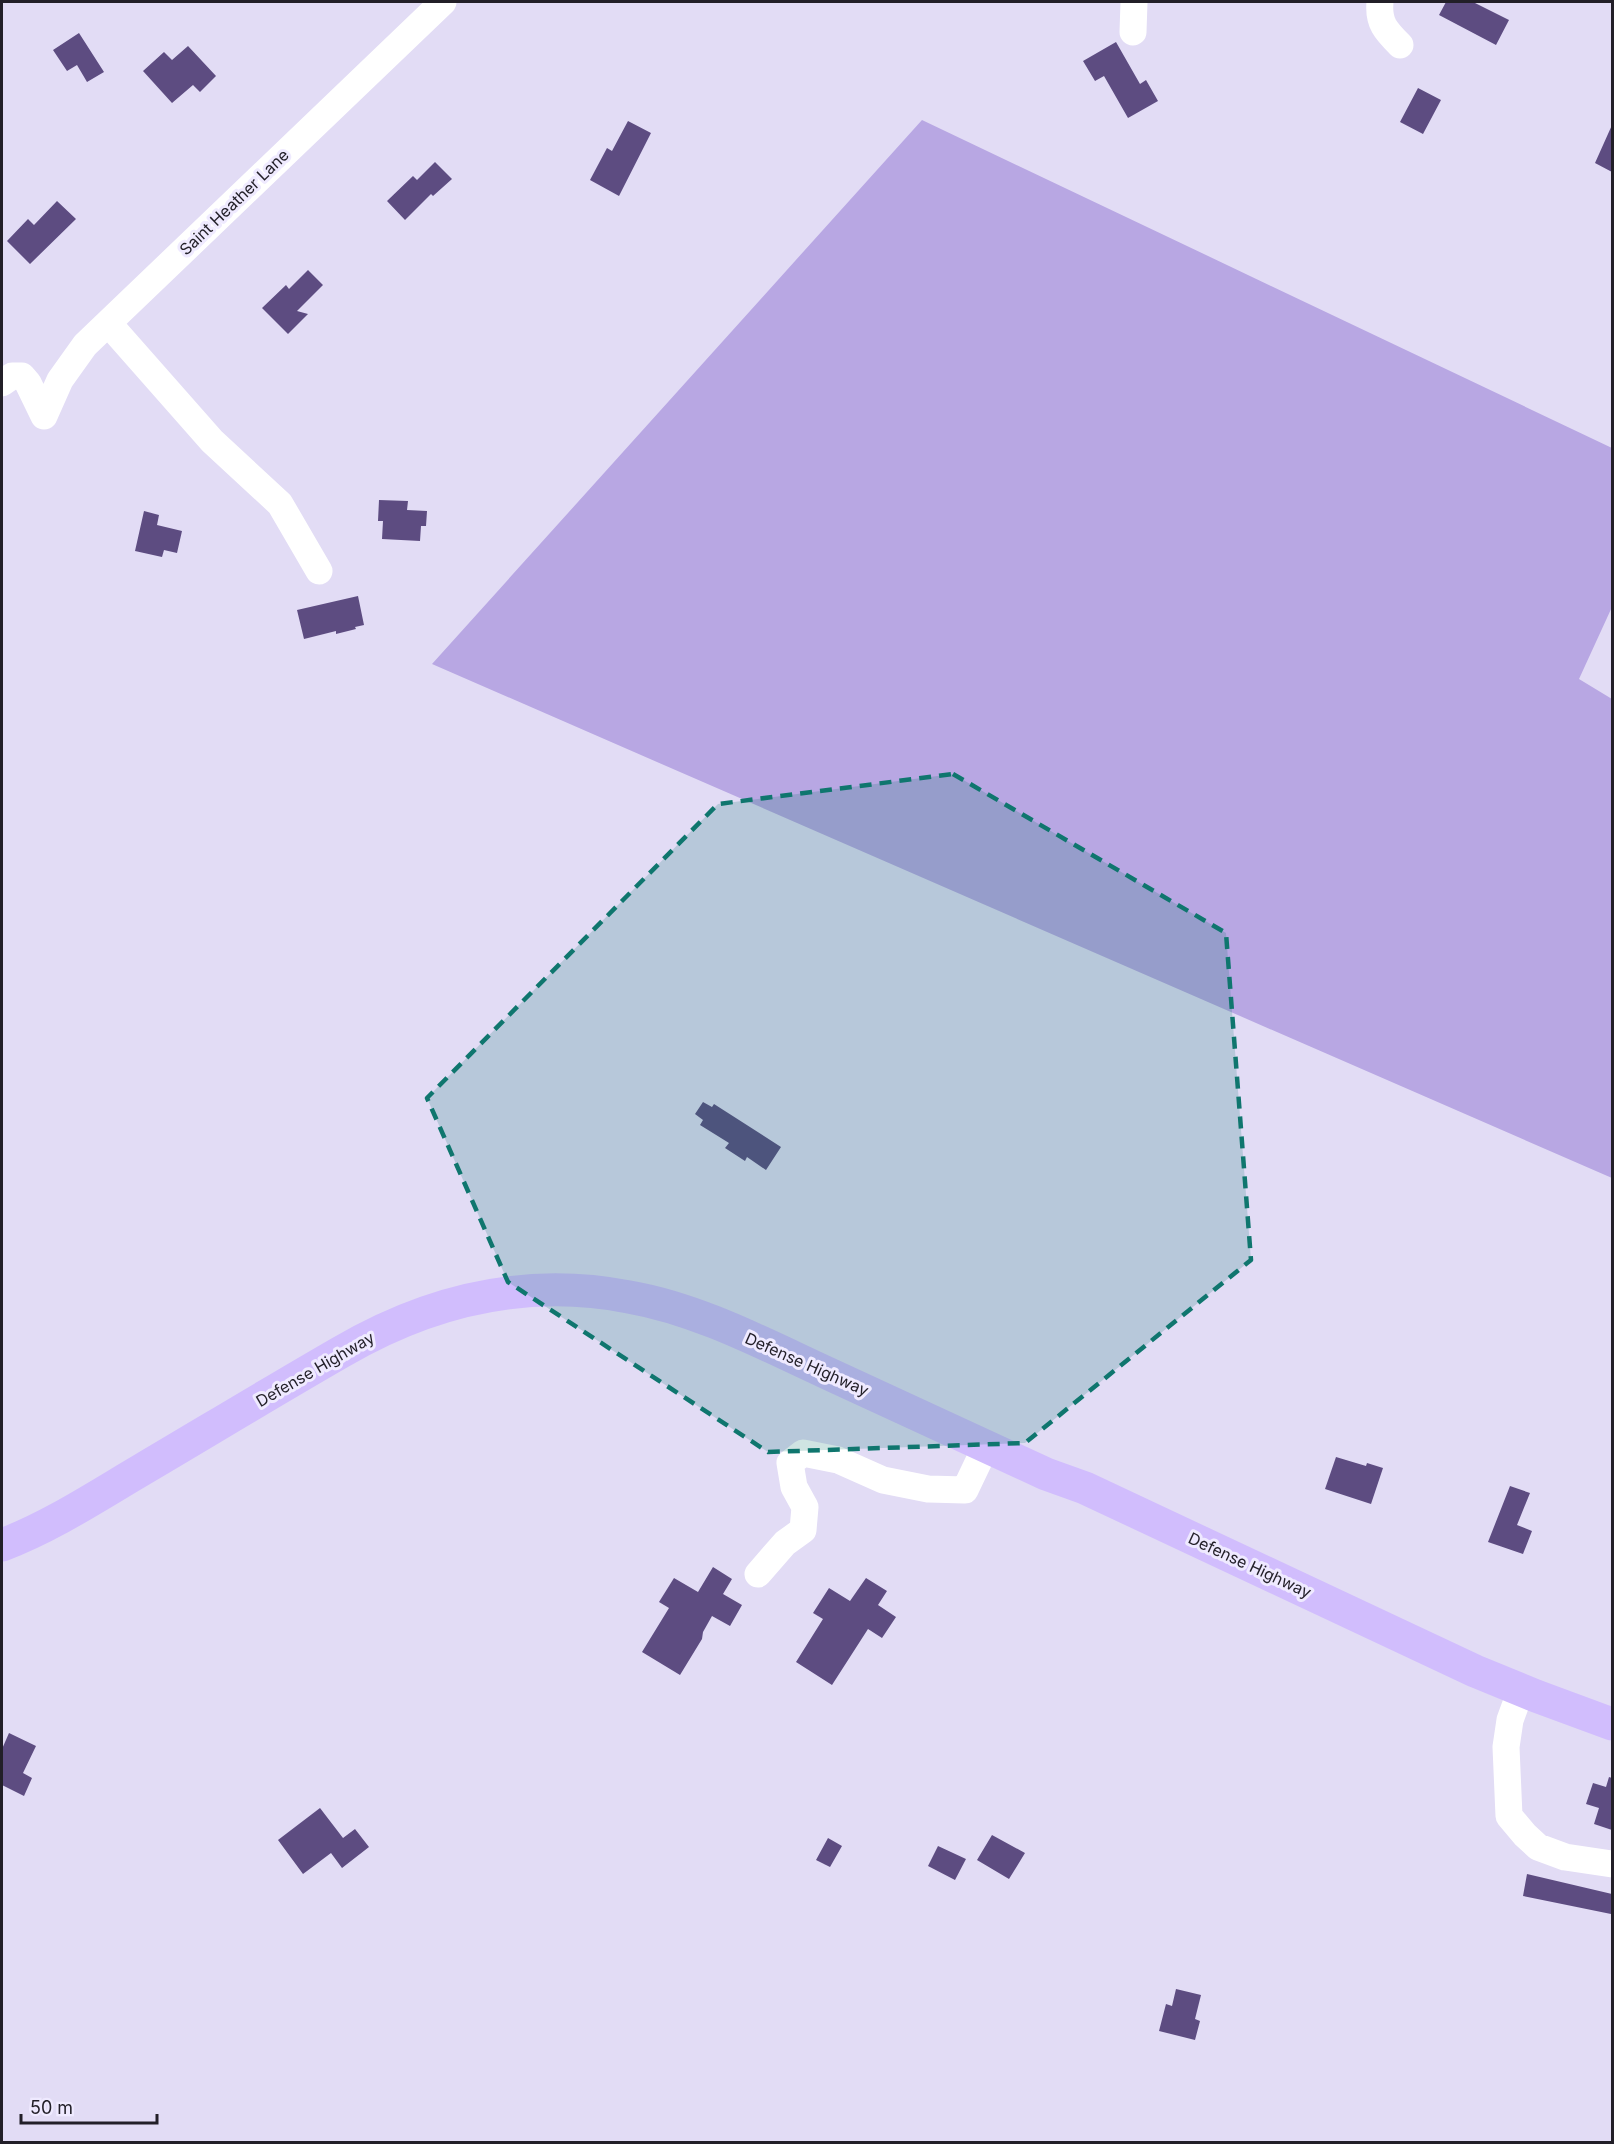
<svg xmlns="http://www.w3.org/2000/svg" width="1614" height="2144" viewBox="0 0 1614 2144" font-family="Inter,sans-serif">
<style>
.forest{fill:#b8a7e3}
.building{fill:#5d4c81}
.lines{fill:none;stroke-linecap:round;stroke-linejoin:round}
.minor{stroke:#fff;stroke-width:27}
.major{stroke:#d1bdfd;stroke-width:33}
.marked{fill:#0f766e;fill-opacity:0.2;stroke:#0f766e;stroke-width:4.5;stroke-dasharray:12 8;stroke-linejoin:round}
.labels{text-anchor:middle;stroke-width:6;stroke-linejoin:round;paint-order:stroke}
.street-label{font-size:16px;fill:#221f28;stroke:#efeaff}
</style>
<rect width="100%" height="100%" fill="#e2dcf5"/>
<path class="forest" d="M922 120 1612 448V607L1579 679 1612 699V1178L432 664Z"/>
<path class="building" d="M1446 2H1473L1509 20 1496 45 1439 15Z
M79 33 104 72 87 82 77 65 67 71 53 50Z
M1116 42 1140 84 1146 80 1158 101 1128 118 1104 76 1095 81 1083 61Z
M188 46 216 76 200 92 193 85 172 103 143 71 164 52 172 60Z
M1418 88 1441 100 1423 134 1400 122Z
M628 121 651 133 619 196 590 180 607 148 612 151Z
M1612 125V172L1595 163Z
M435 162 452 179 433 196 431 194 405 220 387 201 413 176 417 180Z
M57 201 76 219 30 264 7 241 28 219 34 225Z
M308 270 323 285 297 311 308 314 288 334 262 308 286 285 289 289Z
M379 500 408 501 407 510 427 511 426 526H421L420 541 382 539 383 521H378Z
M144 511 159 515 157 525 182 531 177 553 164 550 162 557 135 551Z
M358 596 364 625 355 627 356 629 336 634V631L304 639 297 610Z
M703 1102 712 1107 714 1104 781 1147 766 1170 747 1157 745 1161 725 1148 729 1143 700 1125 703 1120 695 1114Z
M1336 1457 1366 1466 1367 1463 1383 1468 1371 1504 1325 1489Z
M1510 1486 1530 1493 1517 1525 1532 1531 1523 1554 1488 1542Z
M713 1567 732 1579 723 1594 742 1605 730 1626 712 1616 703 1632 702 1639 680 1675 642 1652 669 1608 659 1602 674 1578 698 1592Z
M866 1578 887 1591 878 1605 896 1617 882 1638 868 1629 832 1685 796 1662 823 1619 813 1613 829 1588 850 1601Z
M9 1733 36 1746 23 1773 32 1778 24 1796 2 1785V1749Z
M1609 1777 1612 1778V1830L1594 1824 1599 1808 1586 1804 1593 1783 1606 1787Z
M320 1808 343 1838 355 1829 369 1847 342 1868 331 1853 303 1874 278 1840Z
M992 1835 1025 1853 1009 1879 977 1860Z
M828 1838 842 1846 830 1867 816 1860Z
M938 1846 966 1859 955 1880 928 1866Z
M1527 1874 1612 1894 1611 1914 1523 1896Z
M1176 1989 1201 1995 1195 2019 1200 2021 1195 2040 1159 2031 1166 2004 1172 2006Z"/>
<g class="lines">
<path class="minor" d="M1380 2C1378 23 1386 31 1400 45
M1133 32 1134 2
M108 323 212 441 280 504 319 571
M2 383 12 376H22L28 383 44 416
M44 416 60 380 85 345 443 2
M758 1574 785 1543 803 1530 805 1507 794 1487 790 1463 803 1453 838 1460 883 1480 928 1489 965 1490 986 1446
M1521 1690 1510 1720 1506 1747 1509 1816 1525 1835 1538 1847 1565 1857 1612 1864"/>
<path class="major" d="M2 1545C52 1526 97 1496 143 1469 209 1430 275 1390 341 1352 430 1300 526 1277 629 1297 698 1309 764 1344 827 1373 900 1406 973 1440 1046 1474L1085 1488 1475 1671 1536 1696 1612 1724"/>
</g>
<path class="marked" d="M953 774 1226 933 1251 1260 1025 1443 768 1452 508 1282 427 1098 718 804Z"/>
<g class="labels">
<g class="street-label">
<text transform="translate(234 202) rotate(-44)" y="6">Saint Heather Lane</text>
<text transform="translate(807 1364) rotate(24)" y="6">Defense Highway</text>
<text transform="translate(315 1369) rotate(-30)" y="6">Defense Highway</text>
<text transform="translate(1250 1565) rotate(25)" y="6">Defense Highway</text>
</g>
</g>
<rect width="1614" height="2144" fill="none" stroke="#221f28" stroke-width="6"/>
<path d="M21 2114v9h136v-9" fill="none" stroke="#221f28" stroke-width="3"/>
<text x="30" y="2114" font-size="18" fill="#221f28" stroke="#efeaff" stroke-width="4.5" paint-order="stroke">50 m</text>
</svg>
